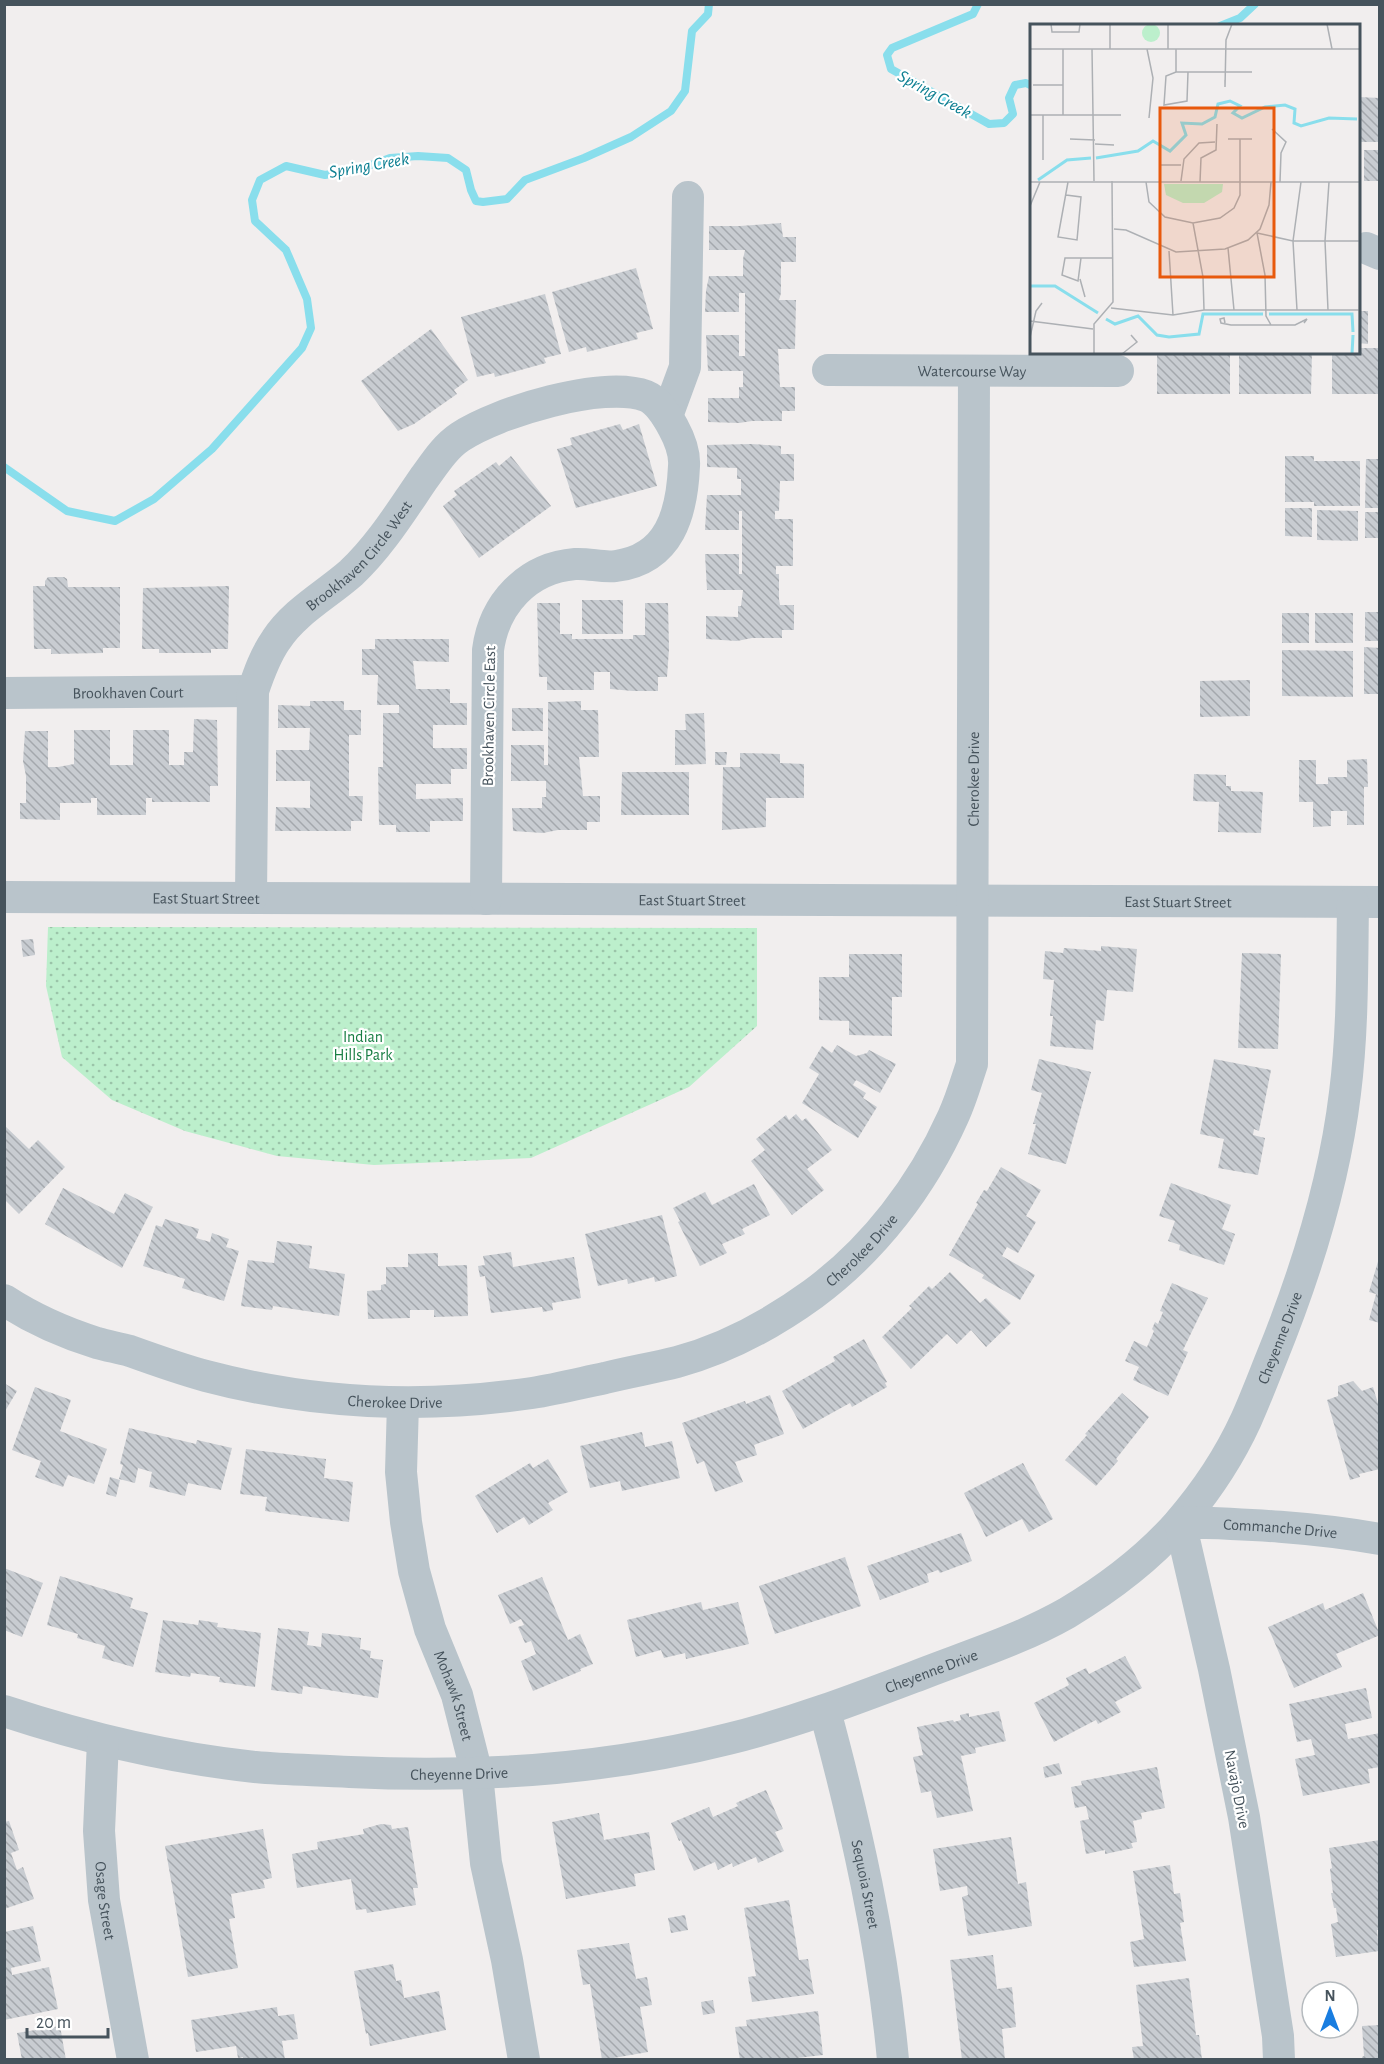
<svg xmlns="http://www.w3.org/2000/svg" width="1384" height="2064" viewBox="0 0 1384 2064" font-family="'Alegreya Sans',sans-serif">
<style>
.park{fill:url(#park-dots)}
.lines{fill:none;stroke-linecap:round;stroke-linejoin:round}
.stream{stroke:#89deec;stroke-width:8}
.building{fill:url(#building-back-hatch)}
.minor{stroke:#b9c4cb;stroke-width:32}
.labels{text-anchor:middle;stroke-width:4.5;stroke-linejoin:round;paint-order:stroke}
.street-label{font-size:16px;fill:#46535c;stroke:#fff}
.park-label{font-size:16px;fill:#177d43;stroke:#fff}
.water-label{font-size:18px;font-style:italic;fill:#0d7f92;stroke:#fff}
.inset-river{fill:none;stroke:#89deec;stroke-width:3}
.inset-road{fill:none;stroke:#adb0b4;stroke-width:1.5}
.view{fill:#e8590c;fill-opacity:0.15;stroke:#e8590c;stroke-width:3}
.inset-edge{fill:none;stroke:#46535c;stroke-width:3}
</style>
<defs>
<pattern id="park-dots" width="8" height="8" patternUnits="userSpaceOnUse" patternTransform="scale(1.5)"><rect width="8" height="8" fill="#bcefcc"/><path d="M2 2h.1M6 6h.1" fill="none" stroke="#9bc4a9" stroke-width="1.8" stroke-linecap="round"/></pattern>
<pattern id="building-back-hatch" width="6" height="6" patternUnits="userSpaceOnUse" patternTransform="scale(1.5)"><rect width="6" height="6" fill="#c8ccd1"/><path d="M-1 5l2 2M0 0l6 6M5-1l2 2" fill="none" stroke="#a4a8ad"/></pattern>
</defs>
<rect width="100%" height="100%" fill="#f1eeee"/>
<path class="park" d="M48 927 757 928V1026L689 1087 531 1158 374 1165 277 1156 185 1131 112 1100 62 1057 46 986Z"/>
<g class="lines">
<path class="stream" d="M978 4 973 14 892 48 887 55 891 69 989 124 1004 123 1013 114 1009 98 1015 85 1026 83 1032 86
M1220 26 1240 18 1255 4
M4 467 67 511 115 521 154 499 212 449 302 348 311 328 307 299 286 250 255 221 252 200 260 180 286 166 325 175 360 169 390 158 418 156 448 158 466 170 471 190 476 201 483 202 507 199 525 180 584 158 631 137 671 111 685 91 692 31 708 14 709 4"/>
</g>
<path class="building" d="M1358 97 1380 98V142H1358Z
M1364 150H1380V181H1364Z
M781 223 783 237H796V262H781V293L779 300H796L795 349H778L780 387H795V411H782V421H752L739 423 708 422V398H739V387H743V371H708L706 335H739V356H745V293H739V312H705L706 291 709 276H743V259L745 250H709V226H740Z
M636 268 653 329 636 333 638 339 587 352 586 347 569 352 552 292Z
M545 294 561 354 544 358 546 363 495 377 494 373 477 377 461 317Z
M1358 311H1368V344L1358 343Z
M431 329 468 380 454 390 457 394 414 424 398 431 361 381Z
M1358 348H1380V394H1332V352H1358Z
M1157 352H1230V394H1157Z
M1239 352H1312L1311 394H1239Z
M620 424 623 430 639 424 657 486 576 508 557 449 572 445 570 438Z
M751 444 781 446V454H794V481H780L779 511H775V519H793V566H776V574H779V599L780 605H794V630H782V638H752L737 641 706 639V616L738 617V606H741L743 590H707L705 554H739V574H742V511H739V530H705L707 495H741V479H737V468L707 467V445Z
M511 456 551 506 479 558 443 506 457 495 454 491 496 462 499 466Z
M1285 456H1314V461H1360V506H1314V502H1285Z
M1366 459H1380V508H1365Z
M1285 508H1312V537L1285 536Z
M1317 510 1358 511V541L1317 540Z
M1365 512H1380V538H1365Z
M48 577H64L67 579 68 587H120V648H103V653L51 654V649H34L33 586H45V581Z
M229 586 228 649H211V653H159V649H142L143 588Z
M582 600H623V634H582Z
M537 603H560V634H572V639H633V635H645V603H668L669 649 667 677H658V691H633L610 689V672H594V690H547V677H539Z
M1365 612H1380V641H1365Z
M1282 613H1309V643H1282Z
M1315 613H1353V643H1315Z
M375 639H449V662L413 661 416 689H450V703H467V725H433V748H467V769H451V784H416V799L463 798V821H430V832H396V825H379L378 767H383V713H399V705H377L378 675H362V649H375Z
M1364 647 1380 648V694H1364Z
M1282 650 1353 651V697L1282 696Z
M1250 680V716L1200 717V681Z
M310 701H344V710H361V735H349V796H363L362 821H351V831H275L276 807 310 808V781H276V750H309L310 728H278V705L310 706Z
M581 701V710H598L599 757H579L583 796H600V822H587V830H558L543 833 513 831 512 808H542V797H546V781H511V745H544V765H548V702Z
M512 708H543V731H512Z
M704 713 706 764 675 765V730H686L685 714Z
M194 719 217 720 218 786H210V802H152V798H146V815H97V798H91V803H60V820L20 819V803H26V776L23 761 25 731H48V767H58L74 764V730H110V765H133V730H169V765H184V752H193Z
M715 752H727L726 765H715Z
M740 753 780 754V763L804 764V798H766V827L722 830 723 767H740Z
M1367 759 1368 787H1364V825H1347V811H1331V826L1313 827V802H1299V760H1316V784H1328V777H1347V760Z
M622 772H689V815H621Z
M1194 774 1226 775V786H1231V791L1263 792 1261 833 1218 832 1219 802 1193 801Z
M33 939 35 955 23 957 21 940Z
M1101 946 1137 949 1133 992 1107 990 1104 1021 1096 1020 1093 1050 1050 1046 1053 1016H1050L1054 980 1043 979 1045 951 1063 953 1064 948 1101 951Z
M1242 953 1281 954 1278 1049 1238 1048Z
M849 954H902V997H892V1036L849 1035V1021L819 1020V977H849Z
M837 1045 856 1056 867 1053 869 1050 896 1064 880 1093 856 1080 853 1085 866 1093 863 1098 877 1107 858 1138 802 1103 819 1074 809 1068 822 1046 832 1053Z
M1039 1059 1091 1072 1066 1164 1028 1154 1036 1124H1033L1042 1093 1031 1090Z
M1214 1059 1271 1070 1259 1131 1254 1129 1253 1135 1265 1138 1258 1175 1218 1168 1224 1139 1200 1134Z
M796 1114 802 1121 806 1118 832 1150 807 1169 824 1190 792 1215 751 1161 765 1150 756 1139 786 1115 789 1120Z
M4 1125 29 1149 38 1140 65 1167 19 1214 4 1199Z
M1001 1167 1041 1190 1026 1216 1036 1222 1018 1253 1007 1247 1002 1256 1035 1275 1020 1300 982 1278 984 1275 949 1255 978 1204 976 1203 984 1190 987 1191Z
M1171 1183 1231 1205 1222 1229 1235 1234 1224 1265 1179 1250 1180 1245 1168 1241 1175 1221 1159 1216Z
M754 1184 770 1215 742 1229 745 1234 722 1244 727 1253 700 1266 678 1222 680 1221 673 1208 705 1192 712 1205Z
M63 1188 114 1214 125 1193 153 1207 122 1268 45 1224Z
M662 1215 677 1276 655 1282 654 1277 628 1284 627 1279 598 1286 585 1234Z
M165 1219 199 1229 196 1238 210 1242 212 1233 229 1239 226 1247 239 1251 224 1301 182 1288 185 1279 143 1266 156 1225 162 1227Z
M277 1241 312 1246 309 1268 345 1274 339 1316 273 1306 272 1310 241 1306 248 1260 274 1263Z
M511 1252 513 1267 574 1257 581 1298 552 1303 553 1310 543 1312 542 1307 491 1313 485 1276 480 1277 478 1266 485 1265 483 1256Z
M438 1253V1266L467 1265 468 1316 434 1317V1310H410V1318L368 1319 367 1291 381 1290V1285L386 1284V1267H408V1254Z
M1379 1258H1380V1323L1369 1320 1376 1294 1369 1292Z
M950 1272 980 1303 986 1298 1011 1323 986 1347 971 1330 957 1344 947 1334 911 1369 882 1337 912 1308 909 1306 929 1286 932 1289Z
M1172 1283 1208 1298 1183 1350 1188 1352 1168 1396 1133 1380 1139 1367 1125 1361 1134 1341 1147 1347 1154 1331 1152 1329 1155 1322 1158 1324 1163 1312 1160 1311Z
M864 1339 887 1382 885 1383 887 1387 852 1407 850 1403 803 1429 782 1391 835 1361 833 1357Z
M1353 1381 1362 1391 1373 1387 1380 1410V1469L1359 1474 1360 1477 1350 1480 1327 1400 1338 1396V1386Z
M4 1383 17 1391 4 1413Z
M35 1387 71 1400 60 1431 107 1449 94 1484 68 1475 63 1487 35 1477 41 1461 12 1450Z
M1122 1393 1149 1417 1116 1459 1118 1461 1096 1486 1065 1460 1087 1435 1085 1434Z
M770 1395 784 1434 754 1445 757 1455 735 1462 743 1482 715 1492 704 1461 697 1464 682 1423 745 1401 746 1404Z
M129 1428 196 1444 197 1440 232 1448 221 1490 188 1483 185 1496 149 1487 152 1472 138 1468 135 1483 119 1479 123 1465 120 1464Z
M642 1432 645 1447 672 1441 680 1478 622 1491 620 1481 590 1488 580 1446Z
M246 1449 326 1459 324 1478 353 1482 349 1522 265 1511 267 1497 240 1494Z
M548 1459 568 1492 548 1503 553 1510 529 1525 524 1517 497 1533 475 1496 530 1463 533 1468Z
M1023 1463 1053 1519 1029 1532 1022 1519 986 1537 964 1493Z
M110 1477 120 1480 116 1497 106 1494Z
M961 1533 972 1561 940 1573 938 1570 927 1574 929 1582 880 1600 867 1566Z
M845 1557 861 1606 775 1634 759 1586Z
M4 1568 43 1583 22 1637 4 1630Z
M60 1576 133 1598 130 1608 148 1613 133 1667 102 1658 105 1646 77 1638 78 1634 47 1625Z
M542 1577 568 1640 580 1634 593 1664 580 1669 581 1671 533 1691 521 1661 536 1654 531 1641 525 1643 518 1627 524 1625 521 1619 510 1624 498 1595Z
M1363 1593 1380 1635 1336 1654 1342 1667 1294 1688 1268 1627 1323 1603 1325 1610Z
M701 1602 703 1610 738 1602 749 1644 686 1659 685 1653 664 1658 661 1650 636 1657 627 1620Z
M163 1620 198 1625 199 1620 218 1623 217 1627 261 1633 255 1687 219 1682 220 1677 191 1673 190 1677 155 1672Z
M278 1628 309 1632 307 1645 321 1647 322 1633 361 1638 360 1649 371 1651 370 1658 383 1660 378 1698 303 1686 302 1694 271 1690Z
M1125 1656 1142 1688 1115 1702 1121 1712 1098 1724 1096 1720 1054 1742 1034 1703 1069 1685 1066 1678 1086 1668 1089 1674Z
M1366 1688 1372 1718 1345 1724 1348 1739 1380 1733V1767L1368 1769 1370 1783 1303 1796 1295 1759 1315 1755 1311 1739 1297 1742 1289 1704Z
M999 1711 1006 1741 975 1748 976 1753 961 1756 973 1811 937 1818 931 1791 921 1793 913 1757 923 1755 917 1727 953 1720 954 1722 961 1720 960 1715 969 1713V1717Z
M1059 1763 1062 1774 1045 1778 1043 1767Z
M1157 1767 1165 1808 1141 1813 1142 1819 1133 1821 1137 1842 1131 1843 1133 1848 1105 1854V1850L1086 1854 1080 1821 1089 1819 1086 1806 1075 1808 1071 1787 1082 1785 1081 1781Z
M766 1790 783 1829 775 1832 784 1851 758 1863 756 1857 733 1867 732 1863 718 1870 715 1862 694 1871 681 1840 679 1841 671 1823 709 1807 713 1817 738 1806 736 1803Z
M599 1813 604 1840 649 1832 655 1870 634 1874 636 1886 566 1899 552 1822Z
M9 1821 19 1850 11 1853 17 1870 23 1867 34 1899 4 1909V1822Z
M381 1824 391 1825 392 1829 408 1827 418 1888H413L416 1905 367 1913 366 1909 356 1910 351 1879 297 1888 292 1854 318 1849 317 1842 364 1834 363 1829Z
M263 1829 272 1878 263 1880 265 1888 231 1894 235 1918 229 1919 238 1968 188 1977 165 1846Z
M1011 1837 1018 1884 1026 1882 1032 1926 968 1936 962 1897 968 1895 967 1886 940 1891 933 1849Z
M1380 1840V1930H1377L1379 1951 1336 1957 1331 1924 1338 1922 1336 1908H1334L1331 1893H1333L1330 1869 1332 1868 1329 1848Z
M1170 1865 1174 1894 1180 1893 1184 1922 1180 1923 1186 1961 1134 1967 1130 1942 1144 1939 1133 1871Z
M789 1900 799 1960 808 1959 814 1994 752 2002 748 1977 756 1976 744 1908Z
M685 1915 688 1930 671 1933 668 1918Z
M33 1926 41 1961 11 1968 12 1975 49 1967 58 2009 4 2020V1932Z
M629 1943 636 1979 647 1977 652 2005 640 2007 648 2052 602 2060 590 1984 583 1985 577 1950Z
M993 1955 997 1989 1012 1987 1016 2027 1002 2029 1005 2060H962L950 1960Z
M393 1964 396 1981 401 1980 404 1998 439 1991 446 2030 370 2046 368 2033 366 2034 354 1971Z
M1189 1978 1196 2035H1199L1202 2060H1134L1132 2047 1143 2046 1136 1985Z
M713 2000 715 2013 703 2015 701 2002Z
M277 2007 278 2016 294 2014 298 2039 282 2041 285 2060H243V2057L238 2058 236 2046 196 2052 191 2020Z
M818 2011 823 2055 797 2058V2060H740L735 2027 747 2026 746 2020Z
M1380 2025V2060H1362V2057L1364 2056 1362 2026Z
M60 2026 66 2060H22L17 2033Z"/>
<g class="lines">
<g class="minor">
<path d="M1366 248 1380 254"/>
<path id="s1" d="M828 370 1118 371"/>
<path d="M667 416 685 367 688 197"/>
<path id="s2" d="M4 693 253 691"/>
<path id="s3" d="M4 897 1380 902"/>
<path id="s4" d="M251 897 253 691C259 673 265 656 276 640 294 612 326 595 351 573 380 546 402 510 424 478 435 463 445 447 460 437 497 412 604 380 646 396 658 401 667 416 673 427 679 438 685 453 684 466 682 513 670 559 616 566 603 568 589 563 575 564 527 568 494 604 488 650L486 899"/>
<path id="s5" d="M4 1300C33 1319 65 1333 97 1343 108 1346 119 1348 130 1351 155 1360 180 1369 206 1376 312 1404 424 1409 532 1393 557 1389 581 1383 605 1378 629 1372 653 1368 677 1362 725 1349 773 1323 813 1294 874 1249 922 1186 953 1117 961 1100 966 1082 972 1064L974 371"/>
<path id="s6" d="M403 1403 401 1472 406 1522 414 1571 430 1629 457 1695 477 1774 486 1863 507 1960 524 2060"/>
<path id="s7" d="M4 1711C86 1738 169 1758 255 1767 287 1770 319 1770 350 1772 477 1778 605 1770 728 1739 797 1722 861 1697 927 1672 974 1654 1023 1638 1067 1613 1107 1589 1147 1559 1178 1524 1205 1493 1229 1457 1246 1420 1255 1400 1263 1379 1271 1359 1306 1273 1334 1185 1345 1093 1353 1030 1352 967 1353 903"/>
<path id="s8" d="M825 1711C856 1826 882 1941 893 2060"/>
<path id="s9" d="M103 1741 99 1831 104 1900 133 2060"/>
<path id="s10" d="M1279 2060 1278 2036 1244 1817 1214 1669 1180 1522C1247 1524 1313 1527 1380 1539"/>
</g>
</g>
<g class="labels">
<g class="street-label">
<text dy="6" stroke="none"><textPath href="#s1" startOffset="144">Watercourse Way</textPath></text>
<text dy="6" stroke="none"><textPath href="#s4" startOffset="381">Brookhaven Circle West</textPath></text>
<text dy="6" stroke="none"><textPath href="#s2" startOffset="124">Brookhaven Court</textPath></text>
<text transform="translate(488 716) rotate(-89)" y="6">Brookhaven Circle East</text>
<text dy="6" stroke="none"><textPath href="#s5" startOffset="1416">Cherokee Drive</textPath></text>
<text dy="6" stroke="none"><textPath href="#s3" startOffset="202">East Stuart Street</textPath></text>
<text dy="6" stroke="none"><textPath href="#s3" startOffset="688">East Stuart Street</textPath></text>
<text dy="6" stroke="none"><textPath href="#s3" startOffset="1174">East Stuart Street</textPath></text>
<text dy="6" stroke="none"><textPath href="#s5" startOffset="912">Cherokee Drive</textPath></text>
<text dy="6" stroke="none"><textPath href="#s7" startOffset="1452">Cheyenne Drive</textPath></text>
<text dy="6" stroke="none"><textPath href="#s5" startOffset="408">Cherokee Drive</textPath></text>
<text dy="6" stroke="none"><textPath href="#s10" startOffset="648">Commanche Drive</textPath></text>
<text dy="6" stroke="none"><textPath href="#s7" startOffset="948">Cheyenne Drive</textPath></text>
<text dy="6" stroke="none"><textPath href="#s6" startOffset="300">Mohawk Street</textPath></text>
<text dy="6" stroke="none"><textPath href="#s7" startOffset="462">Cheyenne Drive</textPath></text>
<text transform="translate(1238 1789) rotate(79)" y="6">Navajo Drive</text>
<text dy="6" stroke="none"><textPath href="#s8" startOffset="178">Sequoia Street</textPath></text>
<text dy="6" stroke="none"><textPath href="#s9" startOffset="160">Osage Street</textPath></text>
</g>
<g class="park-label">
<text x="363" y="1042">Indian<tspan x="363" dy="18">Hills Park</tspan></text>
</g>
<g class="water-label">
<text transform="translate(935 94) rotate(29)" y="6">Spring Creek</text>
<text transform="translate(369 165) rotate(-10)" y="6">Spring Creek</text>
</g>
</g>
<g transform="translate(1030 24)">
<rect width="330" height="330" fill="#f1eeee"/>
<path d="M112 9a9 9 0 1 1 18 0a9 9 0 1 1-18 0Z" fill="#bcefcc"/>
<path d="M134 160H193L192 168 174 179H153L136 171Z" fill="#bcefcc"/>
<path class="inset-river" d="M66 134 108 127 123 117 140 127 156 111 152 99 172 100 185 93 188 80 200 77 210 82 203 89 212 94 235 83 255 81 265 85 264 99 271 102 299 94 327 95M8 156 37 136 61 134M0 262H25L68 289M239 290H322L323 308M76 295 85 300 108 292 127 311 139 313 169 310 173 290H233M322 330 323 311"/>
<path class="inset-road" d="M21 0 22 8H49L50 0M297 0 302 25M0 25H330M62 25 64 157M80 25V0M117 25 123 54 119 94M138 25V0M146 25V48M158 48 157 77 134 81 136 52 146 48H222M195 56V63L196 16 202 0M3 61H33M0 91H91M33 91V25M242 105 256 118 251 129 250 158M40 115 65 116M198 115H222M65 120 84 121M13 136V91M131 141H151M151 157 154 135 169 119 185 118M0 158H330M116 158 119 178 135 193 163 199 190 194 204 184 210 171V115M170 158 171 134 186 126 187 100M36 171 51 173 47 216 28 213 38 158M0 182 10 158M163 199 173 253 174 286M84 205 96 206 146 228 195 225 218 216 230 205 239 181 241 158M198 224 204 286M139 227 143 291M51 234 48 257 32 251 35 234H83M50 255 55 273M81 284 143 291 174 286H329M267 286 263 217 271 158M298 286 295 217 299 158M0 297 63 305M195 299 194 294 190 295 191 299 201 301H265L277 295 274 299M241 301 236 292 235 251 227 209 263 217H329M0 313 6 287 12 279M64 330V300L83 278 82 157M92 330 107 318 101 311M329 330 330 58"/>
<path class="view" d="M130 84H244V253H130Z"/>
<rect width="330" height="330" class="inset-edge"/>
</g>
<rect width="1384" height="2064" fill="none" stroke="#46535c" stroke-width="12"/>
<g transform="translate(1330 2010)"><circle r="28" fill="#ffffff" stroke="#b5babe" stroke-width="1.5"/>
<path d="M0-4.5L10 22L0 15L-10 22Z" fill="#197de0"/>
<text y="-9" font-size="16" font-weight="bold" text-anchor="middle" fill="#46535c">N</text>
</g>
<path d="M27 2028v9h81v-9" fill="none" stroke="#46535c" stroke-width="3"/>
<text x="36" y="2028" font-size="18" fill="#46535c" stroke="#ffffff" stroke-width="4.5" paint-order="stroke">20 m</text>
</svg>
